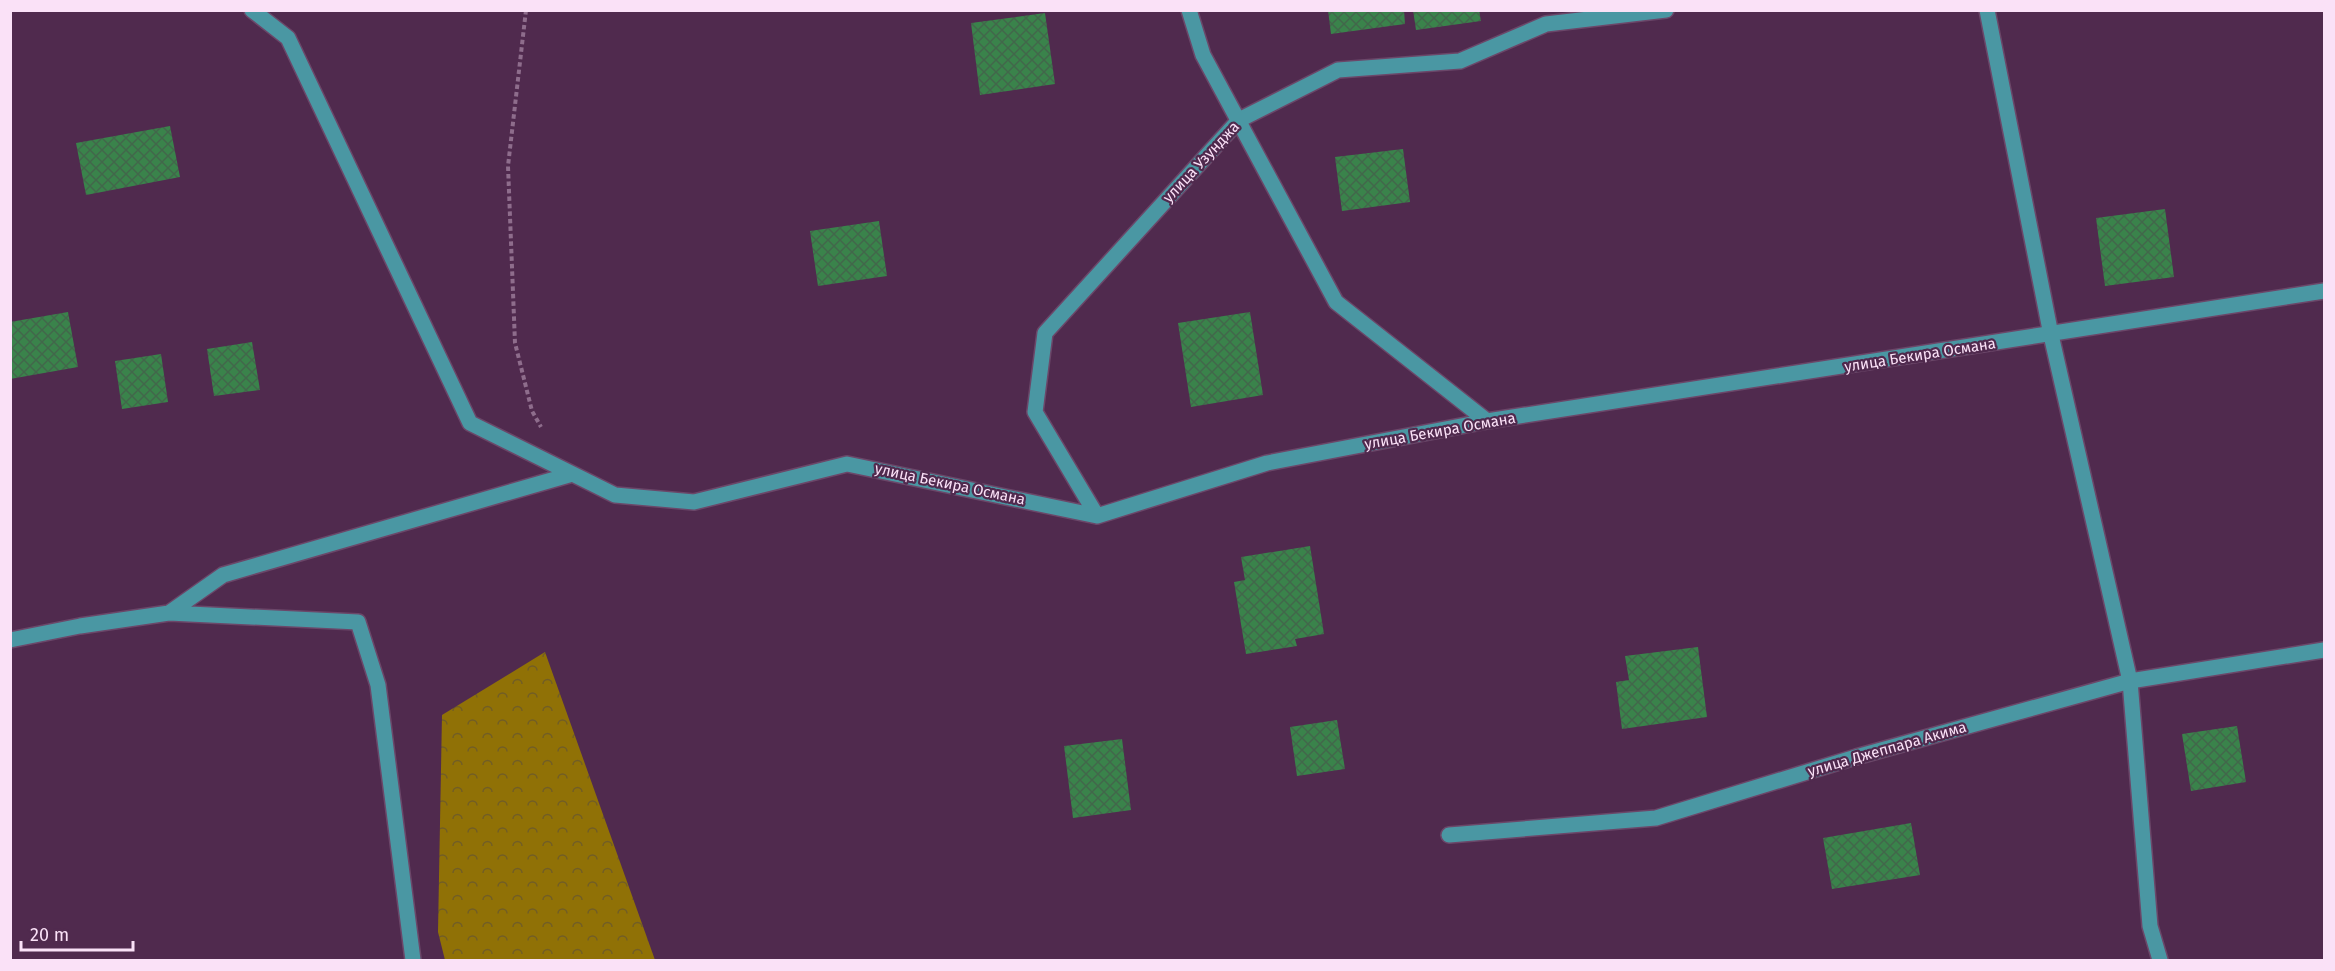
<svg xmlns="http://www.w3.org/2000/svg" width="2335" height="971" viewBox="0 0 2335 971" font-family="'Fira Sans',sans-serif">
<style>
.forest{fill:url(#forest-crowns)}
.building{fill:url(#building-cross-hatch)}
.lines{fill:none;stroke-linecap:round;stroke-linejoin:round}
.minor-casing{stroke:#6b4769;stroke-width:18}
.path{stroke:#8e6d8c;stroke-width:4;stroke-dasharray:4.5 3;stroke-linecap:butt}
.minor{stroke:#4a97a3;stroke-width:15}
.labels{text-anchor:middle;stroke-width:4.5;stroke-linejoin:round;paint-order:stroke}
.street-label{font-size:15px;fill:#fae1f7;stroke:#502a4e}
</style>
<defs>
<pattern id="forest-crowns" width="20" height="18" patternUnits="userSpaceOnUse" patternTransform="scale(1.5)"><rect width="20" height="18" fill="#907106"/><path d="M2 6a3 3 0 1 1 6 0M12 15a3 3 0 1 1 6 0" fill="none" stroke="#715d25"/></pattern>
<pattern id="building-cross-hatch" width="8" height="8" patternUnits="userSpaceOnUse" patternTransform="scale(1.5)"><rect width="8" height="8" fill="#3a834b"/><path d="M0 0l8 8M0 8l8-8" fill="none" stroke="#42674b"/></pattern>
</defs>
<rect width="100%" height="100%" fill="#502a4e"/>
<path class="forest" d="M545 652 655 960H445L438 932 442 715Z"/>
<path class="building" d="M1328 10H1404L1405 24 1331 34Z
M1413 10H1479L1481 21 1416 30Z
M1045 13 1055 84 980 95 971 23Z
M170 126 180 177 86 195 76 143Z
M1403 149 1410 202 1342 211 1335 157Z
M2165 209 2174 277 2105 286 2096 218Z
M879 221 887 276 818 286 810 231Z
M68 312 78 367 10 379V322Z
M1250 312 1263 395 1191 407 1178 323Z
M252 342 260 390 214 396 207 349Z
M161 354 168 402 122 409 115 361Z
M1310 546 1324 634 1295 639 1297 646 1246 654 1234 582 1245 580 1241 557Z
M1698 647 1707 717 1622 729 1616 682 1629 680 1625 656Z
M1337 720 1345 769 1297 776 1290 727Z
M2237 726 2246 782 2191 791 2182 734Z
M1122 739 1131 810 1073 818 1064 746Z
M1911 823 1920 875 1832 889 1823 838Z"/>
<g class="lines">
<defs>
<path id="minor" d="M252 10 288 38 470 423 615 495 694 502 847 464 1097 516 1267 463 1487 421 2324 291
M1189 10 1203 55 1336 302 1487 421
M1987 10 2051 335 2130 681 2150 926 2160 960
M1097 516 1035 412 1045 333 1239 120 1338 70 1460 61 1546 24 1666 10
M169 613 358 622 378 685 413 960
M10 640 80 626 169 613 223 575 569 475
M1449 835 1656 818 1856 757 2130 681 2324 650"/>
</defs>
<use href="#minor" class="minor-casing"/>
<path class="path" d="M526 10 508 166 515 343 532 411 541 427"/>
<use href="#minor" class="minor"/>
</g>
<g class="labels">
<g class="street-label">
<text transform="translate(1201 162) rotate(-47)" y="5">улица Узунджа</text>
<text transform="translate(1920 355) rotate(-9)" y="5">улица Бекира Османа</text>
<text transform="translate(1440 431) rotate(-10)" y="5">улица Бекира Османа</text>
<text transform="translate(950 484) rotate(12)" y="5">улица Бекира Османа</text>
<text transform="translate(1887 749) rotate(-16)" y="5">улица Джеппара Акима</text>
</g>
</g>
<rect width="2335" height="971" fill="none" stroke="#fae1f7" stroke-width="24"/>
<path d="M21 941v9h112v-9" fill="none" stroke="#fae1f7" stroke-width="3"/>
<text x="30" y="941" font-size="18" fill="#fae1f7" stroke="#502a4e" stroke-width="4.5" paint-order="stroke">20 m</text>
</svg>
